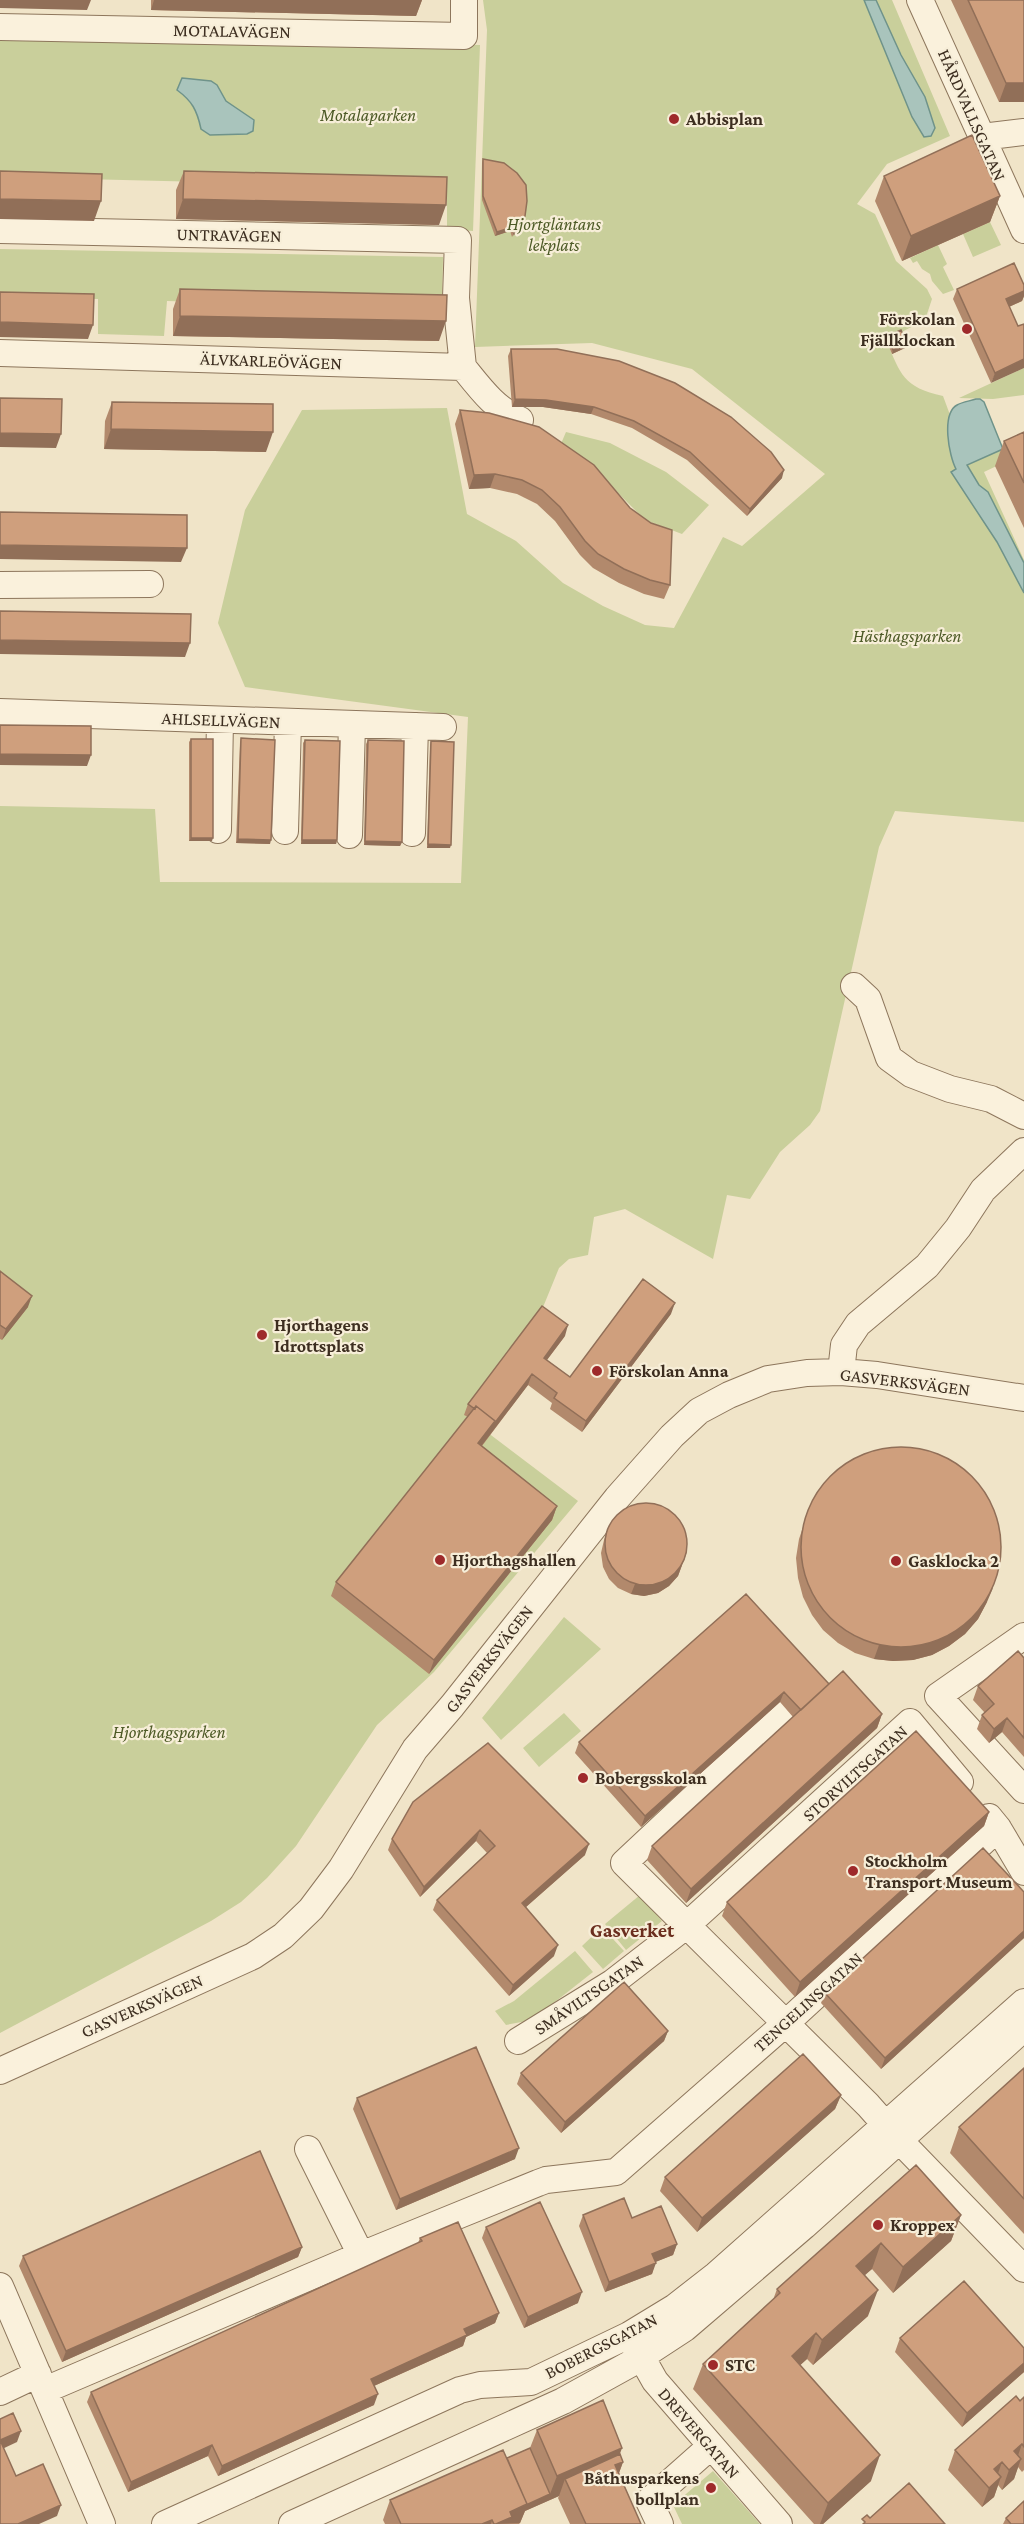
<svg xmlns="http://www.w3.org/2000/svg" width="1024" height="2524" viewBox="0 0 1024 2524" font-family="'Crimson Pro',serif">
<style>
.green{fill:#c9cf9b}
.water{fill:#a9c4bc;stroke:#6f938a;stroke-width:1.5}
.lines{fill:none;stroke-linecap:round;stroke-linejoin:round}
.minor-casing{stroke:#8d765c;stroke-width:28}
.minor{stroke:#faf1dc;stroke-width:26}
.wall{fill:#b2896c}
.shaded-wall{fill:#916f58}
.building{fill:#cf9f7d;stroke:#916f58;stroke-width:1.5}
.poi-dot{fill:#9e2a2b;stroke:#f7eed8;stroke-width:2}
.labels{text-anchor:middle;stroke-width:4.5;stroke-linejoin:round;paint-order:stroke}
.street-label{font-size:18px;fill:#3d2e20;stroke:#f7eed8}
.park-label{font-size:18px;font-style:italic;fill:#4d5a26;stroke:#f7eed8}
.poi-label{font-size:18px;font-weight:bold;fill:#3d2e20;stroke:#f7eed8;text-anchor:start}
.neighbourhood-label{font-size:20px;font-weight:bold;fill:#6b2e1e;stroke:#f7eed8}
</style>
<rect width="100%" height="100%" fill="#f0e4c8"/>
<path class="green" d="M483 0H892L950 136 887 164 857 204 875 214 896 261 927 289 932 299 925 320 886 340C901 375 903 387 943 396L959 439 978 459 1024 439V453L984 472 1024 560V822L895 811 879 847 820 1111 810 1125 780 1152 750 1199 727 1195 713 1259 625 1209 594 1217 588 1255 569 1259 559 1268 539 1317 471 1420 578 1501 434 1672 377 1725 296 1846 267 1878 241 1902 211 1921 0 2033V806L155 809 160 882 461 883 468 717 245 687 218 623 245 510 302 410 447 408 467 514 516 541 563 583 603 606 645 625 674 628 723 537 742 546 825 474 692 369 592 343 475 347 487 30Z
M0 38 480 45 473 231 447 229V188L0 177Z
M990 222 1001 245 973 257 963 234Z
M938 245 947 264 943 267 954 290 943 294 932 281 930 274 922 269 917 261 913 263 910 258Z
M0 249 443 257 442 309 167 301 164 336 98 334V299L0 297Z
M1024 368V395L993 399 959 398Z
M566 432 610 443 666 472 709 505 682 534 645 520 591 466 560 446Z
M564 1617 601 1649 501 1740 482 1718Z
M564 1713 581 1731 539 1767 523 1748Z
M640 1895 662 1921 626 1950 605 1924Z
M602 1927 624 1951 603 1969 582 1946Z
M575 1951 593 1972 532 2020 506 2025 495 2011 514 2001Z
M713 2471 760 2524H682L673 2505Z"/>
<path class="water" d="M864 0H876L901 55 925 97 935 128 931 136 924 137 912 117Z
M182 78 211 81 217 85 226 101 254 120 253 131 247 134 210 135 201 129C197 110 192 101 177 90Z
M976 399H980L984 402 1003 449 967 465 979 485 988 492 1024 563V593L997 542 951 472 956 469C949 456 941 414 957 405 962 402 970 401 976 399Z"/>
<g class="lines">
<defs>
<path id="minor" d="M920 0 1024 230
M0 27 464 36V0
M982 137 1024 132
M0 230 458 240 456 298 463 367
M0 353 463 367
M463 367C480 388 495 409 520 420
M0 585 150 584
M0 712 443 727
M218 830 220 720
M285 831 288 722
M412 833 415 726
M349 835 352 724
M854 986 868 999 889 1058 911 1074 950 1089 991 1099 1024 1116
M841 1372 844 1345 858 1324 927 1266 958 1228 983 1190 1024 1151
M1024 1636 938 1696 1024 1790
M785 1712 624 1863 868 2105 899 2140 1024 2269
M989 1817 998 1828 1024 1872
M518 2041 612 1983 687 1925 910 1722 960 1782
M0 2071 253 1956 283 1936 311 1909 341 1869 415 1749 452 1706 617 1498 672 1436 699 1411 729 1395 768 1379 807 1373 841 1372 877 1375 1024 1398
M308 2149 361 2255
M0 2286 102 2524
M633 2342 655 2381 779 2524
M45 2390 361 2255 538 2183 546 2180 616 2172 786 2023 998 1828
M0 2392 38 2374
M165 2524 460 2390 480 2385 531 2382 629 2335 675 2307 716 2275 1024 2002
M292 2524 563 2401 630 2364 685 2328 804 2226 1024 2028
M660 2524 649 2501 711 2446"/>
</defs>
<use href="#minor" class="minor-casing"/>
<use href="#minor" class="minor"/>
</g>
<path class="wall" d="M151 0H422L416 16 151 10Z
M951 0H1024V102H999Z
M483 159 525 216 512 237 510 231 495 236 482 200V163Z
M184 171 439 225 176 219V190Z
M884 176 1000 196 990 222 902 261 875 201Z
M1024 285V296L1022 301 1009 307 1018 326 991 383 953 299 957 289Z
M180 289 439 341 173 336V309Z
M887 336 907 344 905 348 892 354 886 340Z
M511 349 782 478 747 516 687 460 632 428 591 414 543 407H512L508 356Z
M112 402 266 452 104 449 105 421Z
M460 410 670 585 664 599 644 594 619 583 593 568 580 555 555 521 537 504 517 494 490 488 469 489 455 424Z
M1024 432V528L995 466 1004 441Z
M241 738 270 844 236 843 240 742Z
M191 739 212 841H189V742Z
M305 740 337 840 336 844H301L303 743Z
M368 740 402 842 400 846 364 845 366 744Z
M431 741 450 848H427L430 745Z
M0 1271 28 1307 2 1340 0 1339Z
M671 1314 582 1432 550 1409 552 1403 528 1385 482 1446 557 1506 552 1520 429 1674 331 1596 336 1582 468 1417 464 1415 468 1404 565 1336 547 1360 570 1377Z
M810 1506 987 1602 978 1619 965 1634 949 1646 932 1655 913 1660 893 1661 874 1659 855 1653 838 1643 823 1630 812 1615 803 1597 798 1578 796 1558 799 1539Z
M608 1529 687 1552 678 1576 669 1586 658 1593 644 1596 631 1594 618 1588 609 1579 603 1567 601 1553 604 1540Z
M746 1594 829 1684 882 1714 877 1728 686 1903 647 1860 652 1846 793 1717 780 1702 641 1827 575 1753 579 1742Z
M1024 1658V1757L1002 1732 989 1743 977 1729 982 1715 985 1713 973 1700 978 1686Z
M413 1802 585 1855 526 1907 554 1956 509 1996 433 1910 437 1900 487 1853 476 1841 420 1897 388 1850 392 1839Z
M989 1812 984 1826 795 1997 722 1916 727 1902Z
M1024 1892V1938L881 2069 821 2003 825 1993Z
M668 2031 664 2041 561 2133 517 2084 521 2073Z
M1024 2068V2234L950 2153 959 2127Z
M841 2095 835 2109 697 2232 660 2191 665 2177Z
M357 2098 515 2159 396 2210 353 2109Z
M916 2165 961 2215 951 2241 893 2293 872 2269 864 2275 868 2316 813 2365 807 2359 800 2365 871 2481 823 2524H814L693 2389 703 2364 773 2300 777 2289Z
M583 2215 632 2218 677 2244 673 2255 655 2262 652 2274 605 2292 579 2226Z
M486 2227 578 2303 524 2328 482 2238Z
M420 2238 499 2313 495 2323 466 2337 463 2346 374 2386V2405L218 2476 208 2456 128 2492 87 2402 91 2392 418 2243Z
M302 2247 298 2257 62 2362 19 2266 23 2256Z
M900 2338 1024 2348V2372L962 2427 895 2352Z
M1024 2397V2470L1022 2472 1018 2467 1014 2479 1002 2490 998 2485 994 2497 982 2507 948 2470 955 2450Z
M537 2430 620 2454 623 2462 619 2473 641 2524H570L558 2498 559 2496 525 2511 520 2523 519 2524H385L383 2520 390 2500 507 2458 530 2448Z
M1006 2518 1024 2524H1003Z"/>
<path class="shaded-wall" d="M0 0H91L87 10 0 8Z
M154 0H422L416 16 151 10Z
M1006 83H1024V102H999Z
M1000 196 990 222 902 261 911 236Z
M0 199 101 201 94 221 0 219Z
M183 199 446 205 439 225 176 219Z
M512 227 510 231 495 236 497 232Z
M1024 291V296L1022 301 1002 310 1006 299Z
M180 316 446 321 439 341 173 336Z
M0 322 93 325 88 339 0 337Z
M907 344 905 348 892 354 893 350Z
M1024 359V368L991 383 995 373Z
M515 399 546 400 594 407 591 414 543 407H512Z
M111 429 273 432 266 452 104 449Z
M0 433 61 434 56 448 0 447Z
M784 470 782 478 747 516 750 509Z
M495 474 490 488 469 489 474 475Z
M0 545 187 548 181 562 0 559Z
M0 640 190 643 185 657 0 654Z
M0 754 91 755 87 766 0 765Z
M191 838H213L212 841H189Z
M238 839 271 840 270 844 236 843Z
M302 840H337L336 844H301Z
M365 841 402 842 400 846 364 845Z
M428 844 451 845 450 848H427Z
M32 1296 28 1307 2 1340 6 1329Z
M675 1303 671 1314 582 1432 586 1421Z
M568 1325 565 1336 540 1369 544 1358Z
M532 1374 528 1385 473 1457 478 1443Z
M557 1506 552 1520 429 1674 434 1660Z
M682 1565 678 1576 669 1586 658 1593 644 1596 631 1594 635 1584Z
M993 1588 987 1602 978 1619 965 1634 949 1646 932 1655 913 1660 893 1661 874 1659 879 1645Z
M784 1692 780 1702 641 1827 645 1816Z
M882 1714 877 1728 686 1903 691 1889Z
M1007 1718 1002 1732 989 1743 994 1729Z
M989 1812 984 1826 795 1997 800 1982Z
M480 1830 476 1841 420 1897 424 1887Z
M589 1844 585 1855 518 1914 522 1903Z
M1024 1931V1938L881 2069 885 2058Z
M558 1945 554 1956 509 1996 513 1985Z
M668 2031 664 2041 561 2133 565 2122Z
M841 2095 835 2109 697 2232 702 2218Z
M519 2148 515 2159 396 2210 400 2199Z
M961 2215 951 2241 893 2293 903 2267Z
M881 2243 872 2269 847 2291 856 2266Z
M677 2244 673 2255 648 2265 652 2254Z
M302 2247 298 2257 62 2362 66 2351Z
M656 2263 652 2274 605 2292 609 2282Z
M878 2290 868 2316 813 2365 822 2340Z
M582 2292 578 2303 524 2328 528 2317Z
M499 2313 495 2323 466 2337 463 2346 367 2389 371 2379 464 2329Z
M816 2333 807 2359 783 2381 792 2356Z
M1024 2363V2372L962 2427 967 2413Z
M378 2394 374 2405 218 2476 222 2466Z
M21 2431 17 2442 0 2450V2440Z
M1022 2444 1015 2464 1014 2451Z
M212 2445 208 2456 128 2492 131 2482Z
M622 2448 616 2465 623 2462 616 2481 565 2479 559 2496 525 2511 520 2523 496 2524 510 2512 550 2494 557 2476Z
M880 2455 871 2481 823 2524H820L828 2503Z
M1021 2459 1014 2479 1002 2490 1009 2470Z
M1002 2462 995 2482 994 2469Z
M1001 2477 994 2497 982 2507 989 2488Z
M61 2505 57 2516 39 2524H18Z
M492 2520 491 2524H482Z"/>
<path class="building" d="M968 0H1024V83H1006Z
M972 135 1000 196 911 236 884 176Z
M483 159 504 163 517 173 526 185 527 201 525 216 514 234 512 227 497 232 483 196Z
M0 171 102 174 101 201 0 199Z
M184 171 447 177 446 205 183 199Z
M1014 263 1024 285V291L1006 299 1018 326 1024 324V359L995 373 957 289Z
M180 289 447 295 446 321 180 316Z
M0 292 94 294 93 325 0 322Z
M901 330 907 344 893 350 887 336Z
M511 349H557L619 361 675 383 731 417 771 452 784 470 750 509 690 452 634 421 594 407 546 400 515 399Z
M0 398 62 399 61 434 0 433Z
M112 402 273 404V432L111 429Z
M460 410 489 413 539 427 594 465 630 508 651 523 672 530 670 585 650 580 624 569 598 554 585 541 560 507 542 490 522 480 495 474 474 475Z
M1024 432V483L1004 441Z
M0 512 187 515V548L0 545Z
M0 611 191 614 190 643 0 640Z
M0 725 91 726V755L0 754Z
M241 738 275 740 271 840 238 839Z
M191 739H213V838H191Z
M305 740 340 741 337 840H302Z
M368 740 404 741 402 842 365 841Z
M431 741 454 742 451 845 428 844Z
M0 1271 32 1296 6 1329 0 1325Z
M643 1279 675 1303 586 1421 554 1398 557 1393 532 1374 494 1424 495 1421 476 1406 475 1409 468 1404 542 1306 568 1325 544 1358 570 1377Z
M476 1406 495 1421 478 1443 557 1506 434 1660 336 1582Z
M801 1547a100 100 0 1 1 200 0a100 100 0 1 1-200 0Z
M605 1544a41 41 0 1 1 82 0a41 41 0 1 1-82 0Z
M746 1594 829 1684 801 1710 784 1692 645 1816 579 1742Z
M1018 1651 1024 1658V1738L1007 1718 994 1729 982 1715 994 1704 978 1686Z
M843 1671 882 1714 691 1889 652 1846Z
M916 1731 989 1812 800 1982 727 1902Z
M488 1743 589 1844 522 1903 558 1945 513 1985 437 1900 495 1846 480 1830 424 1887 392 1839 413 1802Z
M983 1848 1024 1892V1931L885 2058 825 1993Z
M624 1982 668 2031 565 2122 521 2073Z
M476 2047 519 2148 400 2199 357 2098Z
M803 2054 841 2095 702 2218 665 2177Z
M1024 2068V2199L959 2127Z
M260 2151 302 2247 66 2351 23 2256Z
M916 2165 961 2215 903 2267 881 2243 856 2266 878 2290 822 2340 816 2333 792 2356 880 2455 828 2503 703 2364 780 2293 777 2289Z
M624 2198 632 2218 661 2206 677 2244 652 2254 656 2263 609 2282 583 2215Z
M540 2202 582 2292 528 2317 486 2227Z
M458 2222 499 2313 464 2329 467 2335 371 2379 378 2394 222 2466 212 2445 131 2482 91 2392 422 2241 420 2238Z
M964 2281 1024 2348V2363L967 2413 900 2338Z
M1016 2396 1020 2401 1024 2397V2447L1022 2444 1014 2451 1021 2459 1009 2470 1002 2462 994 2469 1001 2477 989 2488 955 2450Z
M603 2400 622 2448 557 2476 537 2430Z
M13 2413 21 2431 0 2440 16 2476 43 2464 61 2505 18 2524H0V2419Z
M530 2448 550 2494 526 2505 527 2504 507 2458Z
M503 2450 527 2504 510 2512 512 2517 496 2524H494L492 2520 482 2524H401L390 2500Z
M620 2454 623 2462 615 2465 641 2524H586L565 2479Z
M909 2483 945 2524H863L865 2522 862 2519 867 2515 870 2518Z
M1024 2501V2524H1011L1006 2518Z"/>
<g class="poi-dot">
<circle cx="674" cy="119" r="6"/>
<circle cx="967" cy="329" r="6"/>
<circle cx="262" cy="1335" r="6"/>
<circle cx="597" cy="1371" r="6"/>
<circle cx="440" cy="1560" r="6"/>
<circle cx="896" cy="1561" r="6"/>
<circle cx="583" cy="1778" r="6"/>
<circle cx="853" cy="1871" r="6"/>
<circle cx="878" cy="2225" r="6"/>
<circle cx="713" cy="2365" r="6"/>
<circle cx="711" cy="2488" r="6"/>
</g>
<g class="labels">
<g class="street-label">
<text transform="translate(232 31) rotate(1)" y="6">MOTALAVÄGEN</text>
<text transform="translate(972 115) rotate(66)" y="6">HÅRDVALLSGATAN</text>
<text transform="translate(229 235) rotate(1)" y="6">UNTRAVÄGEN</text>
<text transform="translate(271 361) rotate(2)" y="6">ÄLVKARLEÖVÄGEN</text>
<text transform="translate(221 720) rotate(2)" y="6">AHLSELLVÄGEN</text>
<text transform="translate(905 1382) rotate(7)" y="6">GASVERKSVÄGEN</text>
<text transform="translate(489 1659) rotate(-52)" y="6">GASVERKSVÄGEN</text>
<text transform="translate(855 1773) rotate(-42)" y="6">STORVILTSGATAN</text>
<text transform="translate(589 1995) rotate(-34)" y="6">SMÅVILTSGATAN</text>
<text transform="translate(808 2002) rotate(-42)" y="6">TENGELINSGATAN</text>
<text transform="translate(142 2006) rotate(-24)" y="6">GASVERKSVÄGEN</text>
<text transform="translate(601 2346) rotate(-27)" y="6">BOBERGSGATAN</text>
<text transform="translate(699 2433) rotate(49)" y="6">DREVERGATAN</text>
</g>
<g class="park-label">
<text x="368" y="121">Motalaparken</text>
<text x="554" y="230">Hjortgläntans<tspan x="554" dy="21">lekplats</tspan></text>
<text x="907" y="642">Hästhagsparken</text>
<text x="169" y="1738">Hjorthagsparken</text>
</g>
<g class="poi-label">
<text x="686" y="125">Abbisplan</text>
<text x="955" y="325" text-anchor="end">Förskolan<tspan x="955" dy="21">Fjällklockan</tspan></text>
<text x="274" y="1331">Hjorthagens<tspan x="274" dy="21">Idrottsplats</tspan></text>
<text x="609" y="1377">Förskolan Anna</text>
<text x="452" y="1566">Hjorthagshallen</text>
<text x="908" y="1567">Gasklocka 2</text>
<text x="595" y="1784">Bobergsskolan</text>
<text x="865" y="1867">Stockholm<tspan x="865" dy="21">Transport Museum</tspan></text>
<text x="890" y="2231">Kroppex</text>
<text x="725" y="2371">STC</text>
<text x="699" y="2484" text-anchor="end">Båthusparkens<tspan x="699" dy="21">bollplan</tspan></text>
</g>
<g class="neighbourhood-label">
<text x="632" y="1937">Gasverket</text>
</g>
</g>
</svg>
